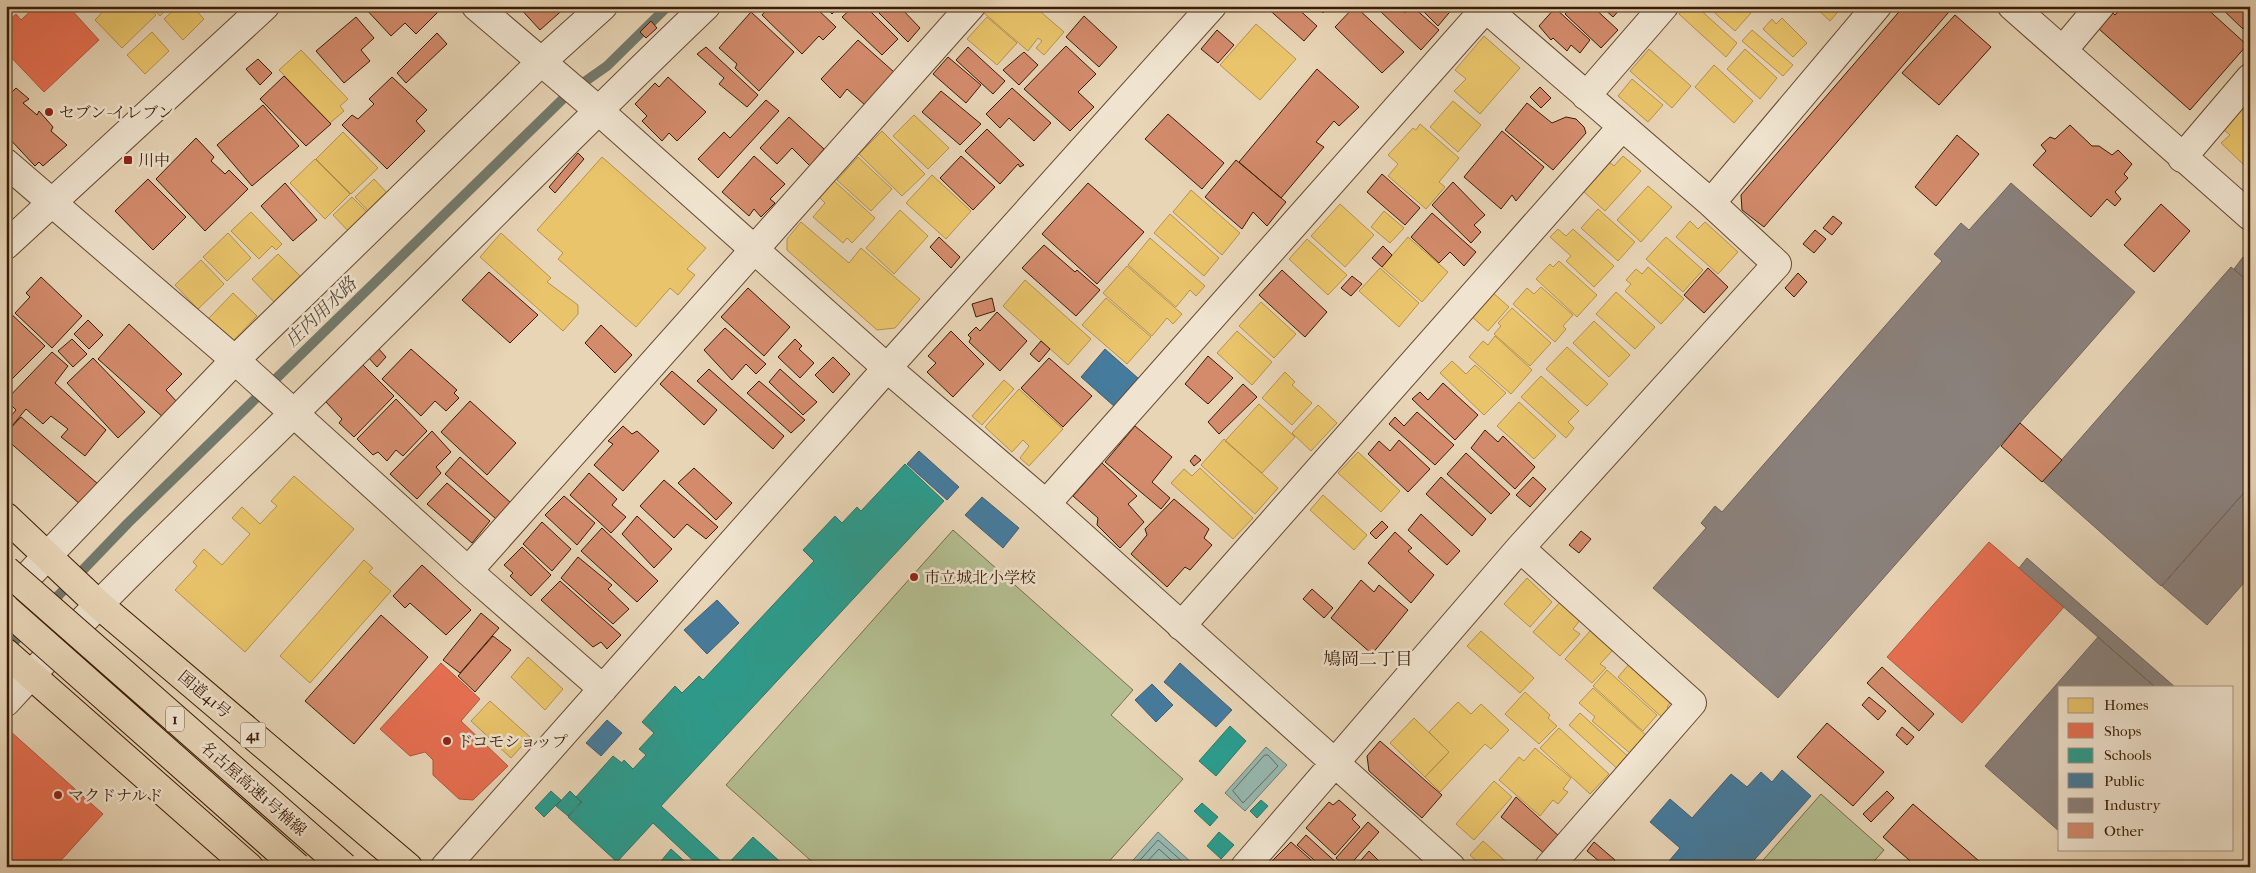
<svg xmlns="http://www.w3.org/2000/svg" width="2256" height="873" viewBox="0 0 2256 873" font-family="'IM FELL French Canon','Noto Serif JP',serif">
<style>
.green{fill:#b3be90;stroke:#776d4a}
.water{fill:#97b8b1;stroke:#727a6c}
.homes{fill:#e9c46a;stroke:#b5924c}
.shops{fill:#e76f51;stroke:#b3563a}
.schools{fill:#2a9d8f;stroke:#2f7666}
.public{fill:#457b9d;stroke:#425e6f}
.industry{fill:#8a817c;stroke:#726358}
.lines{fill:none;stroke-linecap:round;stroke-linejoin:round}
.shore{stroke:#696a5b;stroke-width:1}
.stream{stroke:#727a6c;stroke-width:10}
.building{fill:#d38b6c;stroke:#3b1c05}
.minor-casing{stroke:#664a31;stroke-width:30}
.highway-casing{stroke:#3b1c05;stroke-width:30}
.minor{stroke:#f0e4d0;stroke-width:28}
.highway{stroke:#e8d5b6;stroke-width:28}
.highway-bridge-casing{stroke:#3b1c05;stroke-width:30;stroke-linecap:butt}
.highway-bridge{stroke:#e8d5b6;stroke-width:28}
.poi-dot{fill:#8f2418;stroke:#f0e4d0;stroke-width:2}
.labels{text-anchor:middle;stroke-width:5;stroke-linejoin:round;paint-order:stroke}
.shield{fill:#f0e4d0;stroke:#715842;stroke-width:1}
.shield-label{font-size:15px;font-weight:bold;fill:#3b1c05}
.poi-label{font-size:16px;fill:#3b1c05;stroke:#f0e4d0;text-anchor:start}
.street-label{font-size:16px;fill:#3b1c05;stroke:#f0e4d0}
.water-label{font-size:18px;font-style:italic;fill:#574b39;stroke:#f0e4d0}
.neighbourhood-label{font-size:18px;fill:#3b1c05;stroke:#f0e4d0}
</style>
<rect width="100%" height="100%" fill="#e8d5b6"/>
<filter id="stains"><feTurbulence type="fractalNoise" baseFrequency=".004" numOctaves="4"/><feColorMatrix values="0 0 0 0 .2 0 0 0 0 .09 0 0 0 0 .02 0 0 0 .5 -.17"/></filter>
<radialGradient id="worn" r=".72"><stop offset=".6" stop-color="#630" stop-opacity="0"/><stop offset="1" stop-color="#630" stop-opacity=".3"/></radialGradient>
<path class="green" d="M953 530 1133 690 1111 715 1183 779 1104 867H818L726 785Z
M1821 794 1884 850 1869 867H1757Z"/>
<path class="water" d="M1266 747 1287 765 1245 811 1225 793Z
M1158 832 1192 863 1189 867H1127Z"/>
<path class="homes" d="M108 6H148L156 15 122 48 95 20Z
M151 6H170L160 16Z
M178 6H192L204 19 183 40 164 19Z
M990 6H1034L1064 32 1044 55 1036 48 1042 41 1038 38 1028 51 984 13Z
M1686 6H1696L1737 43 1726 57 1679 14Z
M1707 6H1744L1751 13 1735 31Z
M1814 6H1843L1830 21Z
M987 17 1017 43 997 65 967 39Z
M1782 18 1807 43 1793 57 1763 29 1772 19 1776 24Z
M1256 24 1296 59 1260 100 1220 65Z
M1752 30 1793 65 1783 76 1742 41Z
M152 32 169 51 145 74 127 55Z
M1484 36 1520 68 1480 114 1454 91 1466 79 1455 70Z
M1649 49 1691 86 1672 108 1630 71Z
M1745 49 1777 78 1760 99 1727 69Z
M301 50 348 99 340 106 344 111 330 123 279 70Z
M1714 65 1753 101 1734 123 1695 87Z
M1632 79 1663 105 1648 122 1618 96Z
M2250 100V159L2244 165 2221 143 2230 135 2222 128Z
M1453 101 1481 125 1458 152 1430 127Z
M914 115 949 148 928 169 893 136Z
M1420 124 1459 158 1439 182 1445 187 1426 209 1388 176 1398 164 1388 155 1413 128 1416 130Z
M882 131 925 174 902 196 859 154Z
M343 132 378 168 351 194 316 159Z
M1623 156 1641 171 1605 211 1583 191 1609 162 1614 166Z
M602 157 706 248 687 269 695 275 678 295 670 288 636 327 558 259 563 253 537 230Z
M858 157 892 189 871 211 837 180Z
M315 159 350 194 325 219 290 183Z
M932 175 971 211 946 239 906 203Z
M374 179 390 196 372 215 355 197Z
M833 180 875 218 852 243 847 238 843 243 813 217 825 203 818 196Z
M1648 186 1672 207 1641 242 1617 220Z
M1191 190 1240 233 1222 255 1173 212Z
M352 197 371 216 352 235 333 215Z
M1340 204 1374 235 1345 267 1311 236Z
M1598 209 1635 242 1618 261 1581 228Z
M900 210 928 236 894 274 866 248Z
M1384 211 1404 228 1390 243 1371 227Z
M251 212 282 244 276 250 272 246 259 259 231 231Z
M1170 214 1219 258 1204 276 1154 233Z
M1690 221 1698 229 1705 222 1738 252 1718 274 1676 237Z
M801 222 849 263 861 248 920 299 895 328 877 330 787 250V239Z
M1558 229 1566 236 1573 229 1614 266 1594 287 1566 261 1571 256 1550 237Z
M228 233 251 258 227 281 203 257Z
M501 233 551 278 547 282 578 305V314L563 331 480 257Z
M1408 237 1448 272 1422 302 1382 267Z
M1666 237 1703 270 1683 292 1646 259Z
M1150 238 1205 286 1196 296 1190 290 1176 307 1128 265Z
M1307 239 1347 275 1328 295 1289 259Z
M278 254 303 279 276 304 252 279Z
M201 260 224 284 198 309 175 285Z
M1559 261 1597 295 1577 317 1536 279 1550 264 1553 267Z
M1127 266 1182 314 1173 324 1167 318 1152 336 1103 293Z
M1648 267 1684 299 1661 324 1625 291 1631 284 1626 280 1636 269 1642 274Z
M1380 268 1419 303 1399 327 1359 291Z
M1025 280 1091 339 1068 365 1003 306Z
M1541 287 1573 315 1563 326 1566 329 1555 342 1513 304 1527 288 1534 294Z
M1491 291 1509 307 1488 331 1470 315Z
M1616 292 1655 327 1635 349 1596 314Z
M233 293 257 316 232 342 208 319Z
M1106 298 1151 337 1127 364 1082 325Z
M1261 302 1296 334 1274 358 1239 326Z
M1512 308 1551 343 1530 366 1494 334 1501 326 1498 323Z
M1594 321 1630 355 1609 377 1573 343Z
M1237 331 1272 362 1252 385 1217 353Z
M1495 336 1532 370 1511 394 1469 357 1483 341 1488 345Z
M1567 347 1608 384 1587 406 1546 369Z
M1452 361 1466 374 1475 365 1506 393 1484 415 1440 373Z
M1285 372 1295 382 1292 385 1312 403 1292 425 1262 398Z
M1541 376 1579 411 1568 422 1574 428 1566 438 1521 397Z
M1004 380 1014 389 982 425 972 416Z
M1019 389 1063 429 1029 466 1020 458 1029 446 1023 440 1012 452 985 427Z
M1519 402 1556 436 1534 459 1497 426Z
M1259 404 1295 437 1262 473 1225 441Z
M1318 405 1337 423 1311 451 1292 433Z
M1224 439 1278 488 1255 514 1201 465Z
M1358 452 1400 491 1381 512 1338 473Z
M1200 468 1253 518 1233 539 1171 483 1184 469 1192 476Z
M294 476 354 529 245 652 175 590 197 566 193 562 204 549 222 565 250 534 232 518 242 507 260 524 277 506 271 501Z
M1323 495 1367 535 1354 550 1310 510Z
M364 560 373 568 369 572 391 591 310 683 280 656Z
M1527 578 1552 602 1530 627 1504 604Z
M1561 601 1581 619 1573 629 1580 634 1560 656 1533 632Z
M1591 630 1613 650 1600 664 1606 668 1592 683 1565 659Z
M1481 631 1534 678 1520 693 1467 646Z
M528 657 563 689 545 710 511 677Z
M1631 662 1673 699 1667 707 1673 713 1666 721 1618 677Z
M1607 670 1657 715 1643 731 1593 686Z
M1593 688 1647 736 1631 754 1592 721 1595 717 1579 703Z
M1525 692 1550 715 1548 718 1557 726 1539 744 1505 714Z
M490 701 530 737 511 758 471 721Z
M1458 702 1471 714 1481 704 1509 730 1491 749 1485 744 1440 792 1425 777 1449 752 1429 732Z
M1580 713 1632 760 1621 772 1569 725Z
M1414 718 1449 752 1425 777 1390 743Z
M1559 728 1609 774 1590 794 1540 748Z
M1535 748 1571 778 1563 789 1568 792 1558 804 1553 800 1540 816 1499 780 1519 757 1524 761Z
M1494 781 1512 797 1474 840 1456 824Z
M1483 841 1512 867H1483L1470 855Z"/>
<path class="shops" d="M36 6H68L99 40 44 92 6 52V23L16 14 21 20Z
M1989 542 2064 607 1962 723 1887 657Z
M441 663 480 699 461 721 508 766 473 800 459 799 433 775V760L425 752 410 756 380 729Z
M10 731 103 814 55 867H6V735Z"/>
<path class="schools" d="M905 464 944 501 661 806 726 866 753 837 786 867H700L653 823 617 862 568 817 582 802 576 797 613 756 622 763 624 760 633 769 646 755 639 749 654 733 642 722 675 686 682 693 699 676 703 680 814 561 803 550 835 516 842 523 857 507 861 511Z
M1230 726 1246 741 1216 776 1199 761Z
M551 791 561 800 544 817 535 808Z
M570 791 581 802 568 816 556 806Z
M1261 800 1268 806 1257 818 1250 811Z
M1202 803 1218 817 1210 826 1194 811Z
M1219 832 1234 845 1221 859 1207 846Z
M671 849 691 867H656Z"/>
<path class="public" d="M1105 349 1139 379 1115 407 1081 377Z
M919 451 959 487 947 500 907 464Z
M982 497 1019 528 1003 548 965 515Z
M717 600 739 623 707 654 684 630Z
M1180 663 1232 710 1216 727 1164 682Z
M1152 684 1173 705 1156 722 1135 700Z
M607 720 622 733 601 756 586 743Z
M1782 770 1811 796 1748 867H1664L1680 848 1650 822 1670 799 1692 818 1731 774 1747 787 1761 772 1772 782Z"/>
<path class="industry" d="M2011 183 2135 292 1778 698 1653 588 1706 528 1701 523 1715 506 1722 512 1942 261 1934 254 1961 223 1969 230Z
M2243 257 2250 263V283L2234 269Z
M2231 267 2250 283V486L2161 586 2043 481Z
M2250 486V576L2207 625 2162 586Z
M2027 558 2175 687H2155L2019 568Z
M2098 637 2155 687H2060V832L1985 766Z"/>
<g class="lines">
<path class="shore" d="M1265 755H1268L1278 766 1243 803 1233 791Z
M1134 867 1158 840 1184 863 1185 867
M1142 867 1159 849 1179 867"/>
<path class="stream" d="M6 650 128 523 570 92 607 66 668 6"/>
</g>
<path class="building" d="M363 6H435L439 11 416 34 405 23 391 36Z
M518 6H567L540 30Z
M770 6H814L836 27 823 40 819 36 802 54 762 15Z
M824 6H840L832 14Z
M854 6H865L898 39 882 55 842 17Z
M885 6H899L920 28 908 42 879 13Z
M1265 6H1295L1317 26 1304 41Z
M1316 6H1330L1323 13Z
M1355 6 1404 52 1382 73 1335 27Z
M1383 6H1398L1405 13 1412 6 1439 30 1421 50 1379 10Z
M1418 6H1454V7L1438 26Z
M1573 6H1592L1618 30 1601 48 1565 14Z
M1601 6H1623L1613 17Z
M1904 6H1954L1764 227 1742 210 1741 195Z
M2123 6H2204L2247 45 2190 110 2099 29 2113 13 2115 15Z
M2219 6H2250V21L2243 29Z
M1555 8 1590 40 1580 53 1571 45 1567 51 1553 38 1551 40 1539 26Z
M751 12 794 52 759 91 735 68 737 64 719 48Z
M1955 15 1991 47 1939 105 1902 73Z
M1084 16 1117 47 1099 67 1066 37Z
M356 17 374 38 361 50 370 61 344 83 316 51Z
M651 21 657 28 646 38 640 32Z
M1217 30 1234 45 1218 63 1201 49Z
M437 33 447 44 406 83 397 73Z
M858 40 894 72 865 105 847 89 840 98 821 79Z
M1066 46 1096 74 1078 92 1094 107 1070 131 1024 89Z
M706 47 758 95 747 107 719 84 724 78 697 54Z
M968 47 1005 81 993 94 956 60Z
M1024 52 1038 65 1019 85 1003 70Z
M948 57 981 85 966 103 933 74Z
M258 59 272 73 260 85 246 69Z
M1317 69 1359 107 1339 126 1334 121 1316 142 1324 147 1281 198 1239 162Z
M284 76 331 124 306 146 260 99Z
M392 77 427 110 416 121 425 131 387 169 342 125 352 115 358 119 374 104 369 99Z
M668 77 706 112 677 141 669 133 662 141 642 121 647 116 635 104 655 83 659 87Z
M1540 87 1551 98 1541 108 1530 97Z
M16 88 29 99 23 103 37 115 39 111 53 127 51 131 67 145 43 166 39 162 35 166 6 135V98Z
M1012 88 1051 123 1034 141 1009 118 1000 128 986 114Z
M941 91 981 124 960 145 922 112Z
M766 100 779 111 718 178 698 159 724 132 730 138Z
M1527 103 1552 123 1566 117 1576 119 1584 127 1586 133 1553 170 1505 130Z
M263 105 299 146 252 186 217 145Z
M1168 114 1224 163 1202 189 1145 139Z
M789 117 824 149 810 166 792 148 777 164 760 148Z
M2070 125 2092 146H2099L2112 155 2118 150 2132 164 2124 174 2128 178 2115 192 2121 199 2115 206 2107 199 2091 217 2033 165 2046 151 2041 145 2050 137 2055 139Z
M987 129 1024 165 1020 167 1018 164 1000 184 965 151Z
M1502 131 1544 167 1516 201 1512 195 1501 209 1464 177Z
M1957 135 1979 154 1936 206 1915 187Z
M196 138 214 157 211 161 225 174 229 170 248 189 205 231 156 179Z
M578 153 584 159 555 193 549 187Z
M754 156 785 184 770 199 775 203 761 217 754 209 749 216 722 192Z
M961 156 995 187 973 210 940 178Z
M1236 160 1286 202 1267 226 1253 212 1242 229 1205 197Z
M1382 174 1420 208 1405 225 1367 192Z
M148 179 186 217 153 250 115 211Z
M1453 182 1485 215 1474 225 1481 232 1471 243 1432 205Z
M285 183 317 220 293 241 261 206Z
M1088 183 1144 232 1097 284 1042 234Z
M2161 204 2190 231 2154 272 2124 245Z
M1432 213 1476 252 1464 266 1450 252 1439 263 1411 237Z
M1833 216 1842 223 1832 235 1823 228Z
M1815 230 1826 239 1814 253 1803 244Z
M939 237 960 257 951 268 930 247Z
M1044 245 1075 272 1077 270 1100 290 1076 316 1022 268Z
M1383 246 1392 255 1382 267 1372 258Z
M1708 268 1728 287 1704 313 1684 295Z
M1282 270 1327 312 1305 337 1259 295Z
M489 272 538 315 510 343 462 300Z
M1798 273 1807 282 1794 297 1785 288Z
M1352 276 1362 284 1351 296 1341 288Z
M41 277 82 316 52 348 15 313 30 297 26 293Z
M748 288 790 327 764 356 721 317Z
M992 298 995 311 976 317 972 304Z
M6 309 45 346 6 385Z
M997 312 1027 341 1000 371 969 342 971 338 968 335 976 327 980 331Z
M88 320 103 335 89 349 74 334Z
M129 324 182 374 166 390 178 403 165 419 98 359Z
M601 325 632 355 615 373 585 343Z
M725 328 766 364 756 374 746 364 732 380 704 350Z
M951 331 984 364 953 397 927 372 936 363 928 356Z
M72 339 87 354 73 367 58 351Z
M795 339 802 346 799 349 814 363 800 378 778 357Z
M1041 341 1050 349 1039 362 1030 354Z
M378 348 386 357 377 367 368 357Z
M411 349 457 390 454 393 459 398 446 411 435 401 421 416 382 379Z
M52 352 68 366 55 383 106 430 85 456 61 437 68 429 51 416 43 424 26 409 12 426 6 422 16 410 6 400Z
M1208 356 1233 378 1208 404 1185 384Z
M833 357 850 374 833 393 815 375Z
M93 358 145 412 118 438 67 383Z
M1049 358 1092 396 1063 427 1021 388Z
M363 365 394 396 354 437 339 423 342 419 326 402Z
M709 369 784 436 773 449 697 381Z
M780 369 817 402 803 415 769 382Z
M672 371 717 410 704 425 660 384Z
M759 381 805 420 791 433 747 393Z
M1443 383 1478 415 1455 440 1412 399 1420 392 1428 400Z
M1243 384 1257 397 1219 434 1208 422Z
M396 399 427 431 403 456 396 450 387 461 378 452 373 455 357 439Z
M470 401 516 443 487 475 441 432Z
M1417 412 1454 445 1435 465 1389 424 1395 417 1404 426Z
M21 417 98 484 81 505 6 439V433Z
M2020 423 2062 460 2042 482 2001 446Z
M623 426 632 434 637 431 659 451 623 491 594 465 613 444 608 441Z
M1135 426 1172 457 1152 482 1170 498 1161 509 1105 462Z
M1485 430 1498 442 1503 436 1535 467 1515 489 1471 448Z
M432 431 451 452 436 467 441 473 417 499 390 474Z
M1399 440 1430 469 1408 492 1368 454 1379 441 1390 451Z
M1466 453 1510 494 1491 514 1447 474Z
M1195 455 1201 460 1194 466 1190 461Z
M460 457 511 503 496 519 445 474Z
M1102 463 1137 496 1128 504 1144 522 1120 548 1097 525 1098 518 1073 496Z
M694 468 732 503 716 520 678 483Z
M589 473 617 499 612 505 626 517 611 533 570 495Z
M1441 477 1486 519 1472 536 1426 494Z
M1533 477 1546 489 1530 507 1516 495Z
M664 480 718 527 706 539 687 524 674 538 640 506Z
M447 483 490 521 472 543 427 504Z
M564 496 595 523 577 545 545 515Z
M1174 499 1209 529 1204 538 1212 545 1190 570 1185 567 1167 587 1131 554 1147 535 1145 529Z
M1421 514 1460 551 1447 565 1408 530Z
M637 516 672 549 654 568 622 534Z
M1382 521 1388 527 1376 539 1370 533Z
M542 522 571 549 552 571 523 544Z
M602 528 658 581 637 602 581 551Z
M1581 531 1591 539 1579 553 1569 545Z
M1395 532 1412 548 1408 551 1434 575 1411 603 1368 563Z
M522 547 551 575 531 596 510 576 513 573 504 565Z
M578 557 612 585 608 589 629 609 613 624 561 578Z
M422 565 471 610 446 635 410 603 405 608 393 596Z
M1361 580 1374 592 1379 585 1408 610 1372 654 1331 618Z
M560 581 621 635 607 649 601 642 593 647 541 600Z
M1312 589 1333 608 1324 618 1303 599Z
M481 613 499 628 460 673 443 660Z
M381 615 428 657 354 744 305 701Z
M493 636 511 650 475 692 458 676Z
M1882 667 1934 714 1919 731 1867 683Z
M1869 697 1886 711 1878 720 1862 705Z
M1827 723 1884 772 1853 806 1797 757Z
M1902 727 1914 737 1907 745 1896 735Z
M1380 741 1442 795 1422 818 1369 771 1367 756Z
M1887 791 1894 798 1871 822 1863 814Z
M1516 797 1560 837 1545 854 1501 817Z
M1339 800 1356 815 1352 819 1360 827 1335 855 1306 828 1329 802 1333 805Z
M1913 804 1986 867H1917L1883 837Z
M1368 822 1379 832 1348 867H1346L1336 858Z
M1306 835 1341 867H1322L1297 845Z
M1291 842 1319 867H1275L1270 863Z
M1594 842 1615 860 1609 867H1606L1587 851Z
M1369 851 1384 866 1355 867Z"/>
<g class="lines">
<defs>
<path id="minor" d="M476 6 598 110 887 368 1046 504 1451 867
M2012 6 2250 216
M2063 50 2100 6
M1586 96 1664 6
M2182 158 2250 78
M6 163 235 360 468 571 603 689
M1711 203 1877 6
M6 245 265 6
M1046 504 1485 9
M1520 548 1692 703 1549 867
M468 571 971 6
M6 599 235 360 541 62 603 6
M1181 626 1621 128
M6 702C97 602 196 509 293 414 431 278 566 140 706 6
M445 867 887 368 1212 6
M1245 867 1520 548 1777 264 1711 203 1483 6"/>
<path id="highway" d="M6 517 98 604 408 867
M6 653 249 867"/>
</defs>
<use href="#minor" class="minor-casing"/>
<use href="#highway" class="highway-casing"/>
<use href="#minor" class="minor"/>
<use href="#highway" class="highway"/>
<defs>
<path id="highway-bridge" d="M6 570 344 867
M6 609 297 867"/>
</defs>
<use href="#highway-bridge" class="highway-bridge-casing"/>
<use href="#highway-bridge" class="highway-bridge"/>
</g>
<g class="poi-dot">
<circle cx="49" cy="112" r="5"/>
<rect x="123" y="155" width="10" height="10" rx="2.5"/>
<circle cx="914" cy="577" r="5"/>
<circle cx="447" cy="741" r="5"/>
<circle cx="58" cy="795" r="5"/>
</g>
<g class="labels">
<g class="shield">
<rect x="166" y="706.5" width="18" height="25" rx="4"/>
<rect x="240.5" y="722.5" width="25" height="25" rx="4"/>
</g>
<g class="shield-label">
<text x="175" y="724">1</text>
<text x="253" y="740">41</text>
</g>
<g class="poi-label">
<text x="59" y="118">セブン-イレブン</text>
<text x="138" y="166">川中</text>
<text x="924" y="583">市立城北小学校</text>
<text x="457" y="747">ドコモショップ</text>
<text x="68" y="801">マクドナルド</text>
</g>
<g class="street-label">
<text transform="translate(205 694) rotate(40)" y="6">国道41号</text>
<text transform="translate(254 788) rotate(41)" y="6">名古屋高速1号楠線</text>
</g>
<g class="water-label">
<text transform="translate(321 312) rotate(-44)" y="6">庄内用水路</text>
</g>
<g class="neighbourhood-label">
<text x="1368" y="665">鳩岡二丁目</text>
</g>
</g>
<rect width="2256" height="873" fill="none" stroke="#e8d5b6" stroke-width="25"/>
<rect x="8" y="8" width="2241" height="858" fill="none" stroke="#3b1c05" stroke-width="2.5"/>
<rect x="12" y="12" width="2231" height="848" fill="none" stroke="#3b1c05"/>
<rect x="2058" y="686" width="175" height="165" fill="#f0e4d0" stroke="#a8947f"/>
<rect x="2068" y="698" width="25" height="15" fill="#e9c46a" stroke="#a8947f"/>
<text x="2104" y="710" font-size="15" fill="#3b1c05">Homes</text>
<rect x="2068" y="723" width="25" height="15" fill="#e76f51" stroke="#a8947f"/>
<text x="2104" y="736" font-size="15" fill="#3b1c05">Shops</text>
<rect x="2068" y="748" width="25" height="15" fill="#2a9d8f" stroke="#a8947f"/>
<text x="2104" y="760" font-size="15" fill="#3b1c05">Schools</text>
<rect x="2068" y="773" width="25" height="15" fill="#457b9d" stroke="#a8947f"/>
<text x="2104" y="786" font-size="15" fill="#3b1c05">Public</text>
<rect x="2068" y="798" width="25" height="15" fill="#8a817c" stroke="#a8947f"/>
<text x="2104" y="810" font-size="15" fill="#3b1c05">Industry</text>
<rect x="2068" y="823" width="25" height="15" fill="#d38b6c" stroke="#a8947f"/>
<text x="2104" y="836" font-size="15" fill="#3b1c05">Other</text>
<rect width="100%" height="100%" filter="url(#stains)"/>
<rect width="100%" height="100%" fill="url(#worn)"/>
</svg>
